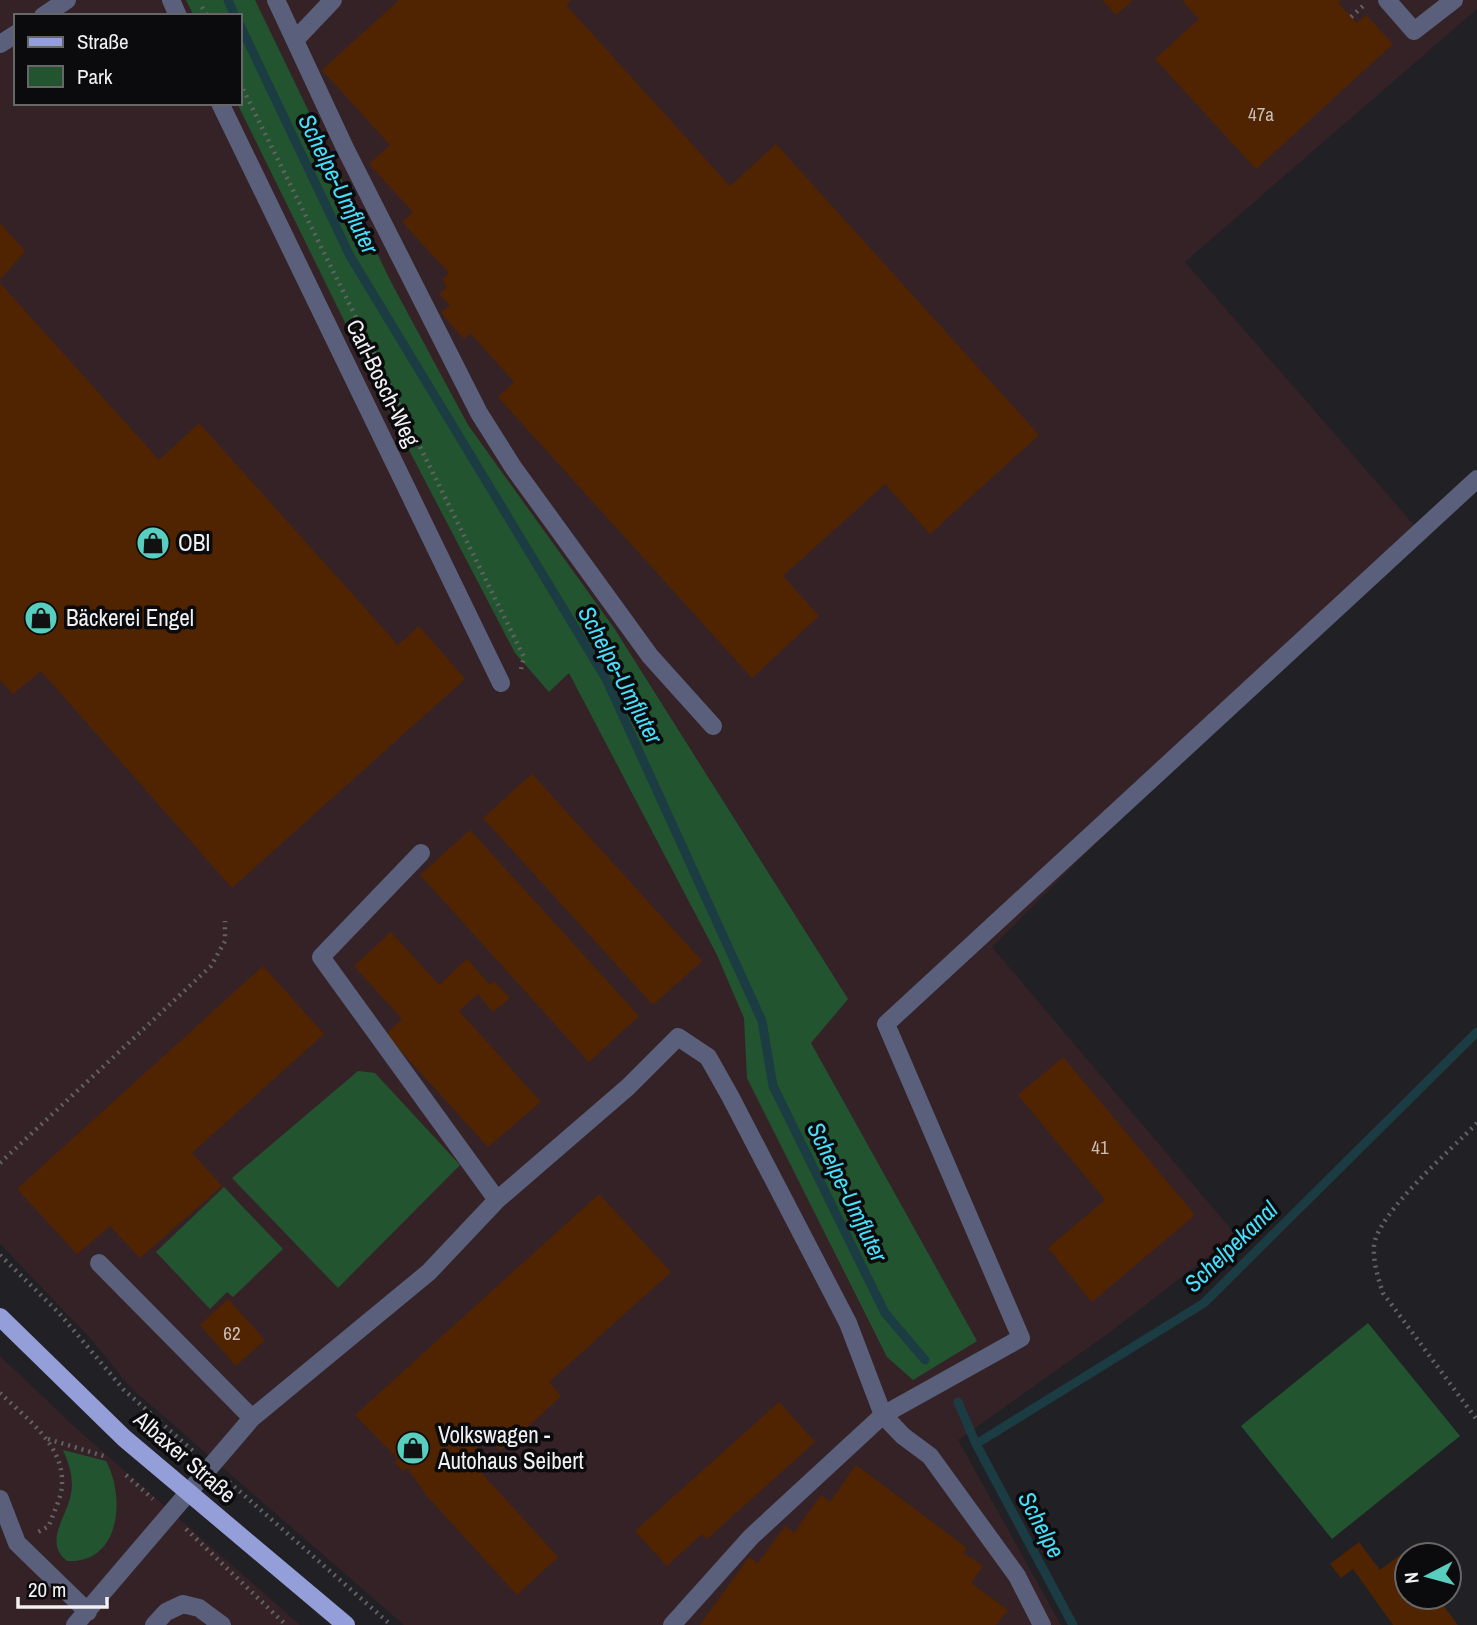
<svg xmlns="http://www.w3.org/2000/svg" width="1477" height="1625" viewBox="0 0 1477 1625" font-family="'Archivo Narrow',sans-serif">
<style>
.commercial{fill:#352227;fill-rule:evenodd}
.green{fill:#22552f}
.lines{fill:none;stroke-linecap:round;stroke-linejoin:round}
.stream{stroke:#1b3c42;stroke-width:9}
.building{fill:#502400}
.path{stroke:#626165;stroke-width:4.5;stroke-dasharray:2 5;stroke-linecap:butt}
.minor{stroke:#5a607c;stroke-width:18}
.major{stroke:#949fd9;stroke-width:18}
.labels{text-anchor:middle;stroke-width:7;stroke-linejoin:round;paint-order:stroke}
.number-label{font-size:19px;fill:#c9bdb6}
.street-label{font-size:23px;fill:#f1f0f3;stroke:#0b0a0c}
.poi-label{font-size:23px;fill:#f1f0f3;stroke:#0b0a0c;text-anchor:start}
.water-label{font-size:24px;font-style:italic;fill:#46e0fc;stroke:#0b0a0c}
</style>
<rect width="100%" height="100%" fill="#212025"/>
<path class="commercial" d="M0 0H1477V9L1185 262 1414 525 992 947 1236 1235 1109 1333 958 1440 1061 1625H404L131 1388 91 1339 0 1244ZM16 16H240V103H16Z
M0 1356 77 1429 300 1625H0Z"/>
<path class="green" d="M186 0H255L391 282 468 425 614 628 848 999 811 1043 977 1341 913 1380 887 1357 747 1078 744 1018 717 955 569 673 549 692 515 653 387 408 237 103H240V16H194Z
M358 1071 375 1073 460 1165 338 1288 232 1178Z
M224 1187 283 1249 233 1297 227 1292 210 1309 156 1252Z
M1368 1323 1460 1436 1332 1539 1241 1426Z
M63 1450 106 1461C126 1498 120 1564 67 1561 43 1542 67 1517 71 1494 74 1478 69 1464 63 1450Z"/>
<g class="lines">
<path class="stream" d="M228 0 235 16
M240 25 350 256 606 679 762 1021 773 1086 885 1313 925 1360
M958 1402 976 1444 1073 1625
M976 1444 1204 1303 1477 1032"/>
</g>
<path class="building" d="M399 0H571L566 5 730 186 776 144 1039 435 930 534 885 484 783 576 819 616 752 678 498 397 514 382 470 333 464 339 441 313 450 305 439 294 447 287 442 280 449 273 402 222 413 212 369 164 390 145 322 70Z
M1102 0H1133L1116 15Z
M1182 0H1341L1338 3 1357 23 1366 15 1393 44 1256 169 1155 59 1199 19Z
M0 223 25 251 0 280Z
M0 283 159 460 199 423 398 645 419 626 465 679 232 888 41 671 13 694 0 680Z
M532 774 702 961 653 1005 483 818Z
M470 830 639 1016 589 1062 420 875Z
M391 932 439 985 467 959 490 985 494 981 510 998 493 1012 478 994 459 1011 541 1102 488 1147 389 1038 388 1032 402 1019 354 966Z
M263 966 324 1034 192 1153 222 1186 140 1258 110 1226 77 1254 17 1189Z
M1063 1057 1195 1215 1092 1302 1048 1248 1105 1200 1018 1095Z
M599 1194 671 1272 549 1382 561 1396 528 1427 535 1435 523 1446 516 1437 500 1451 489 1438 467 1457 558 1557 517 1595 427 1496 407 1468 403 1471 394 1462 398 1459 355 1415Z
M228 1299 265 1340 236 1366 200 1325Z
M779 1402 815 1442 707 1539 702 1534 667 1566 635 1531Z
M856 1465 967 1548 963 1553 983 1566 971 1583 1008 1610 996 1625H700L749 1557 758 1563 785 1526 794 1533 821 1495 830 1502Z
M1359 1542 1380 1570 1416 1543 1425 1555H1407V1597H1437L1458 1625H1393L1353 1569 1341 1578 1330 1564Z"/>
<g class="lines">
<path class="path" d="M202 7 207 16
M1351 17 1364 5
M240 83 524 657 521 669
M1477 1123C1452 1149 1377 1213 1374 1246 1373 1262 1378 1278 1383 1293L1477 1420
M0 1163 211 966 225 941V921
M0 1255 59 1313 124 1390 193 1451
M0 1393C26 1418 64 1445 62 1484 62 1497 53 1513 49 1526L38 1532
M48 1439 107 1457
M126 1475 153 1499
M229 1482 391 1625
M186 1529 286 1625"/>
<path class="minor" d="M171 0 178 16
M276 0 345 148 479 413 513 467 650 656 713 726
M1387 0 1414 31 1454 0
M43 16 67 0
M295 40 333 0
M0 44 16 34
M220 103 501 683
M421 853 321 957 497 1200
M99 1263 252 1418
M0 1499 17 1543 88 1612
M75 1625 252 1418 429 1272 497 1200 628 1087 678 1037 708 1057 730 1096 848 1323 883 1415 751 1537 672 1625
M154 1625 166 1612 183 1604 199 1608 222 1625
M1042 1625 1017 1576 930 1456 903 1436 883 1415 1021 1338 886 1024 1477 479"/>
<path class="major" d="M0 1317 124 1438 346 1625"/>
</g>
<defs>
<symbol id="shop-disc" viewBox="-11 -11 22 22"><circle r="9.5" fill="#58cebf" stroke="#0b0a0c"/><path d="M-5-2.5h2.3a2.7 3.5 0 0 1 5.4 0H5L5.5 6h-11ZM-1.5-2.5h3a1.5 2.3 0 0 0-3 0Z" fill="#111"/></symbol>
</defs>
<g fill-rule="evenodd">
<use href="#shop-disc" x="134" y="524" width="38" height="38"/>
<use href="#shop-disc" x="22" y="599" width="38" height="38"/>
<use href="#shop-disc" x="394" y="1429" width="38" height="38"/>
</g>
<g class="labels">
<g class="number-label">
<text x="1261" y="121">47a</text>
<text x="1100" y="1154">41</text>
<text x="232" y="1340">62</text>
</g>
<g class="street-label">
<text transform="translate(383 383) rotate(64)" y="8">Carl-Bosch-Weg</text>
<text transform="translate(185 1457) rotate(41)" y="8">Albaxer Straße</text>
</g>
<g class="poi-label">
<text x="178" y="551">OBI</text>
<text x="66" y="626">Bäckerei Engel</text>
<text x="438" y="1443">Volkswagen -<tspan x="438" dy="26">Autohaus Seibert</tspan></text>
</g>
<g class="water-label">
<text transform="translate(338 184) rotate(64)" y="8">Schelpe-Umfluter</text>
<text transform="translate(620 675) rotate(62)" y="8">Schelpe-Umfluter</text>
<text transform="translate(847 1192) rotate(64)" y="8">Schelpe-Umfluter</text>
<text transform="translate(1231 1247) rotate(-44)" y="8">Schelpekanal</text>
<text transform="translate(1041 1525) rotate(62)" y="8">Schelpe</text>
</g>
</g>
<rect x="14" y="14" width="228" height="91" fill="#0b0a0c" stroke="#676668" stroke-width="2"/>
<rect x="28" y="37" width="35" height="10" fill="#949fd9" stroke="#676668" stroke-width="2"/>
<text x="77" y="49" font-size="21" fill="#f1f0f3">Straße</text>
<rect x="28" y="66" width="35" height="21" fill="#22552f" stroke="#676668" stroke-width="2"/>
<text x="77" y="84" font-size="21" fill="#f1f0f3">Park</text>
<g transform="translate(1428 1576) rotate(264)"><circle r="33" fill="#0b0a0c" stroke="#676668" stroke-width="2"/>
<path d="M0-5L12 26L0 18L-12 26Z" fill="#58cebf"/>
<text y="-10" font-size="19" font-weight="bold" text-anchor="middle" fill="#f1f0f3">N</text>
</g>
<path d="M18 1597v10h89v-10" fill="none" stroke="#f1f0f3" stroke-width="3.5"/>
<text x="28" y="1597" font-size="21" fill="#f1f0f3" stroke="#0b0a0c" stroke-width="5" paint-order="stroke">20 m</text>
</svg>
